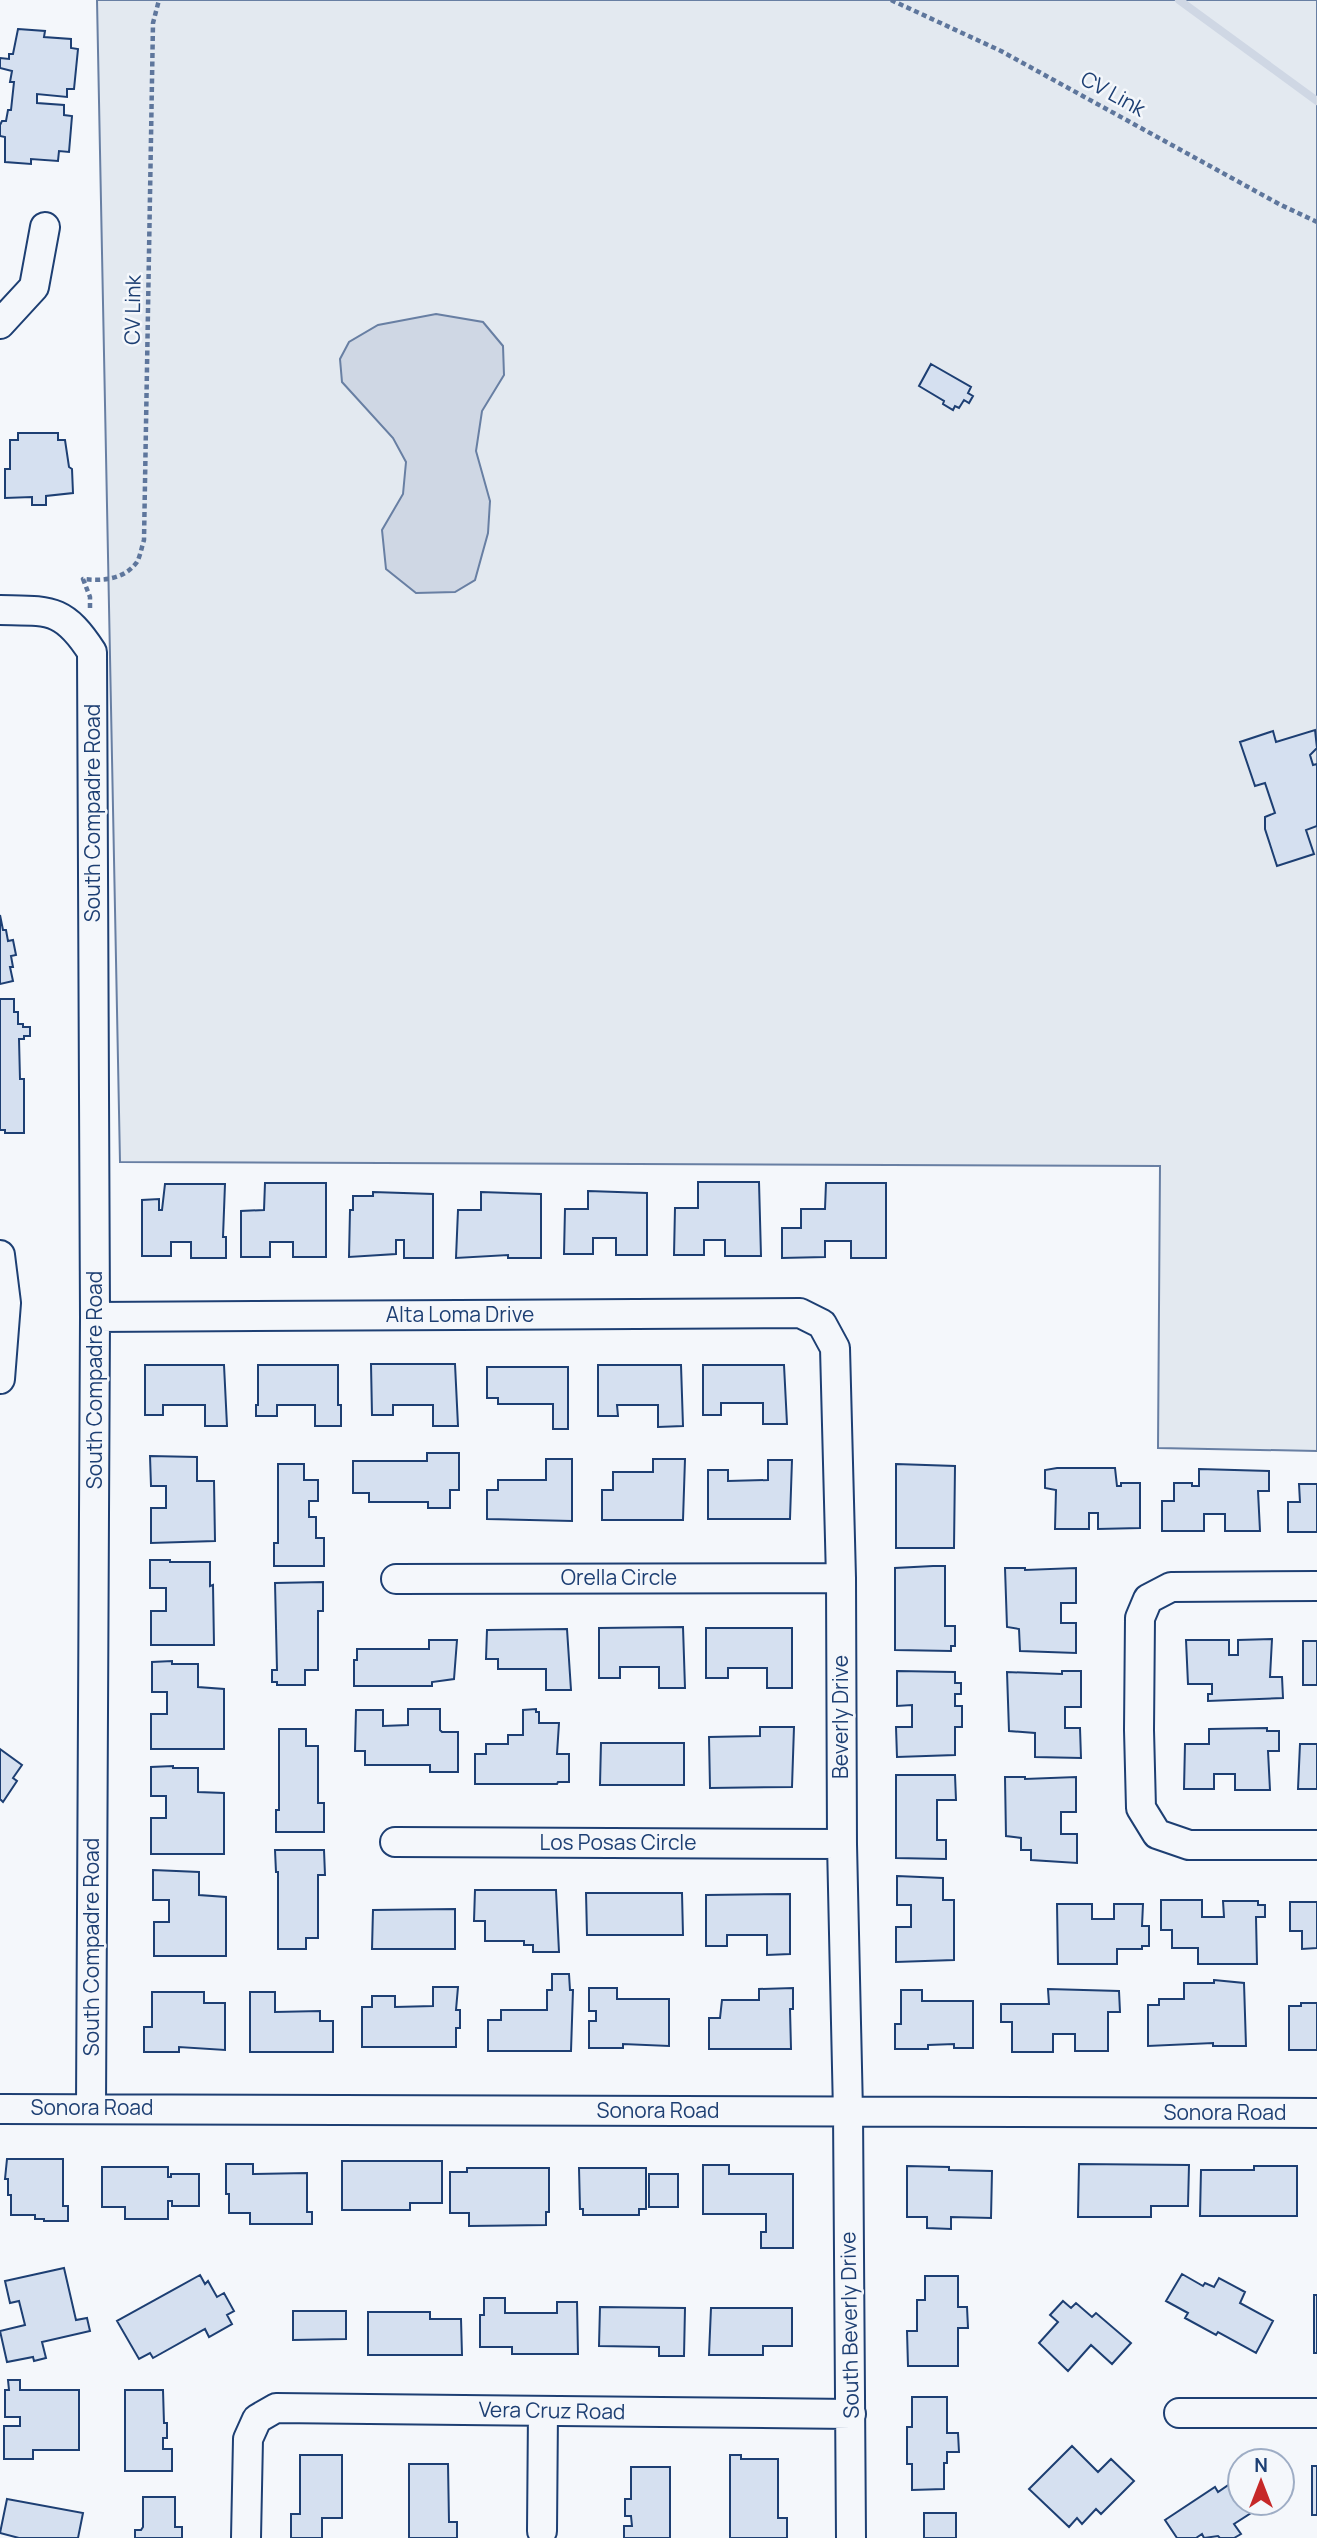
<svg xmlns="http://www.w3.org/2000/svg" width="1317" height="2538" viewBox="0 0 1317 2538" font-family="Manrope,sans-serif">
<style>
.green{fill:#e3e9f0;stroke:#687fa3;stroke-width:2}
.water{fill:#cfd7e4;stroke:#687fa3;stroke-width:2}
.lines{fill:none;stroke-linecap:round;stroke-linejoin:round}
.stream{stroke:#cfd7e4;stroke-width:8}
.building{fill:#d5e0f0;stroke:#1d3f73;stroke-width:2}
.minor-casing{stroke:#1d3f73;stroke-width:32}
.path{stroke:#5e769c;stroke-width:4.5;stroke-dasharray:5 3.5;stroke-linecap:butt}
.minor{stroke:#f4f7fb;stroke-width:28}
.labels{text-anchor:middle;stroke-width:5;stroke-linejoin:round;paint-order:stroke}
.street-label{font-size:21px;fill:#1d3f73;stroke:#f4f7fb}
</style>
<rect width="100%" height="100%" fill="#f4f7fb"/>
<path class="green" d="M97 0H1317V1451L1158 1448 1160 1166 120 1162Z"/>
<path class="water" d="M436 314 483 322 503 346 504 375 482 411 476 451 490 501 488 533 475 580 455 592 416 593 386 569 382 530 403 494 406 462 393 438 342 382 340 359 349 342 378 325Z"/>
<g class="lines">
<path class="stream" d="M1179 0 1317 101"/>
</g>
<path class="building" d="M18 29 45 31 44 37 71 39V48L78 49 74 89H67V97L37 94V103L64 105V115L72 116 69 152 59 151 58 161 31 159V164L5 162V137L0 136V125L2 121H6L8 110H11L14 82H10L12 71 0 68V58L9 59V54H13Z
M931 364 971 387 968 393 973 396 969 403 964 400 959 408 955 406 953 410 943 404 944 401 919 386Z
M18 433H58V440H65L69 467 72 469 73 493 46 496V505H32V497L5 498V469H10V440H18Z
M1315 730 1317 748 1310 755 1313 765 1317 764V826L1306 830 1314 854 1277 866 1265 829V817L1275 813 1265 783 1255 786 1240 742 1273 731 1276 742Z
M0 915 3 930H6L8 941 13 940 16 955 11 956 13 967H10L13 981 0 984Z
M0 999H14V1012H18V1024H23V1027H30V1036H24V1039H19L20 1079H24V1133H5V1130H0Z
M698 1182H759L761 1256H725V1240H704V1255H674L675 1208H698Z
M265 1183H326V1257H293V1242H270V1257H241V1211L264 1210Z
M826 1183H886V1258H851V1241H825V1257L782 1258V1228H801V1209H825Z
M165 1184H225L223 1237H226V1258H191V1242H171V1256H142V1200L159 1199V1210H162Z
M588 1191 647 1193V1255H616V1238H593V1254H564L565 1209H588Z
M373 1192 433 1194V1258H404V1240H396V1254L349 1257 350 1210H353V1196H373Z
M481 1192 541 1194V1258H508V1255L456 1258 458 1210H481Z
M371 1364H455L458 1426H433V1405H393V1415H372Z
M145 1365H224L227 1426H205V1405H163V1415H145Z
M258 1365H338V1405H341V1426H315V1405H277V1416H256V1405H258Z
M598 1365H681L683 1426 658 1427V1405H617L618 1416H598Z
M703 1365H784L787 1424H763V1403H721V1415H703Z
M487 1367H568V1429H553V1404H498V1398H487Z
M427 1453H459V1490H450V1508H428V1502H369V1493H353V1461H427Z
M150 1456 197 1457V1481H214L215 1541 151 1543V1508H166V1486H151Z
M546 1459H572V1521L487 1519V1490H498V1480H546Z
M653 1459H685L683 1520H602V1490H613V1472H653Z
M768 1460H792L790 1519H708V1470H728V1481L768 1480Z
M278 1464H304V1480H318V1501H309V1517H316V1538H324V1566H274V1543H278Z
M896 1464 955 1466 954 1548H896Z
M1057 1468H1115L1117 1486H1121V1483H1140V1528L1098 1529V1513H1089V1529H1055L1056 1490 1045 1488V1470Z
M1199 1469 1269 1471V1491H1258L1260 1531H1225V1514H1204V1531H1162V1501H1174V1483H1192V1486H1199Z
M1299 1484H1317V1532H1288V1502H1300Z
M150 1560H170V1562H210V1586L213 1585 214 1645H151V1611H166V1588H150Z
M933 1566H945V1626H955V1646H951V1651L895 1650V1568Z
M1005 1568H1025V1570L1076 1568V1603H1061V1623H1076V1653L1020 1651 1019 1629 1007 1627Z
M323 1582V1611H318V1670H305V1685H277V1682H272V1670H277L275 1583Z
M683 1627 685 1688H659V1667H620V1678H599V1628Z
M706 1628H792V1688H767V1668H728V1678H706Z
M567 1629 571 1690H546V1669H498V1659H486L487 1630Z
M1272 1639 1270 1677H1282L1283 1698 1208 1701V1694H1212V1684H1188L1186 1640H1229V1655H1238V1640Z
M429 1640H457L454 1679 432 1682V1686H354V1660H357V1649H429Z
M1303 1641H1317V1685H1303Z
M172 1661V1664H198V1687L224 1689V1749H151V1714H167V1692H152V1662Z
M897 1671 955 1672V1683H961V1694H955V1706H962V1727H955V1755L897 1757 896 1727H912V1705L897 1706Z
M1062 1671H1081V1707H1065V1728H1080L1081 1758 1035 1757V1733L1009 1731 1007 1672 1062 1674Z
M408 1709H440V1730L442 1732H458V1772H430V1765H365V1751H355L356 1710H383V1726L408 1725Z
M536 1709V1712H539V1723H559L557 1754H569V1782H558L557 1784H475V1754H486V1744H508V1735H523V1710Z
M760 1727H794L792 1787 710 1788 709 1737 760 1736Z
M1267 1728V1731H1279V1751H1268L1270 1790H1235V1774H1214V1789H1184L1185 1744H1209V1729Z
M279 1729H306V1746H318V1803H324V1832H276V1810H279Z
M601 1743H684V1785H600Z
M1300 1744H1317V1789H1298Z
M0 1749 22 1765 13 1778 17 1781 3 1802 0 1799Z
M173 1766V1768H198V1792L224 1793V1854H151V1818H166V1796H151V1767Z
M896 1775H955L956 1800H937V1840H946V1859L896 1858Z
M1005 1777H1025V1779L1076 1777V1812H1061V1834H1077V1863L1031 1860V1850H1021V1838L1006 1836Z
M275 1850H324L325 1875H318V1938H306V1949H278V1872H276Z
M153 1870 199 1872V1895L226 1897V1956H154V1922H169V1900H153Z
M897 1876 943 1878V1900H954V1960L896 1962V1927H911V1905H897Z
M475 1890H556L559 1952H533V1945H524V1941H485V1921H474Z
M586 1893H682L683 1935H587Z
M790 1894V1954L767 1955V1935H727V1946H706V1895Z
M1161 1900H1202V1917H1224L1223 1901H1258V1905H1265V1917H1256L1257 1964H1198V1948H1172V1930H1161Z
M1290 1902H1317V1948L1302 1949V1931H1290Z
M1057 1904H1092V1919H1114V1904H1143L1142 1926H1149V1946H1142V1949H1117V1964H1058Z
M455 1909V1949H372L373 1910Z
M552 1974H569L570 1990H573L571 2051H488V2020H501V2010H547V1990H552Z
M1214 1980 1244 1983 1246 2046H1213V2043L1148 2046V2005H1159V1999H1184V1983H1214Z
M433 1987H458L456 2010H460V2028H456V2047H362V2007H372V1996H395V2007L433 2006Z
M589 1988H617V1999H669V2046L623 2044V2048H589V2021H596V2011H589Z
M793 1988V2009H790L791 2049H709V2018H720L722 2000H759V1989Z
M1048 1989 1119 1991 1120 2012H1108V2051H1075V2034H1053V2052H1012V2022H1001V2004H1049Z
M901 1990H922V2001H973V2048H954V2044L928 2045V2049H895V2024H901Z
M152 1992H204V2003H225V2050L179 2047V2052H144V2027H152Z
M250 1992H275V2012L320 2011V2021H333V2052H250Z
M1301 2003H1317V2050H1289V2006H1301Z
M7 2159H63V2206H68V2221H44V2219H35V2215H11V2195H8V2179H5Z
M342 2161H442V2203H410V2210H342Z
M226 2164H253V2174L307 2173V2212H312V2224H250V2213H229V2194H226Z
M1079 2164 1189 2165 1188 2206H1151V2217H1078Z
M703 2165H729V2174H793V2248H761V2232H766V2214H703Z
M907 2166 949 2167V2170L992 2171 991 2218 951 2217V2229L927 2228V2217H907Z
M1254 2166H1297V2216H1200L1201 2170H1254Z
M102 2167H168V2177H171V2174H199V2206H172V2201H168V2219H125V2207H102Z
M467 2168H549V2212H546V2225L469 2226V2213H450V2172H467Z
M579 2168H646V2209H639V2215H583V2209H580Z
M649 2174H678V2207H649Z
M64 2268 76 2320 87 2318 90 2331 42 2342 46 2358 34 2361 33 2357 7 2362 0 2331 25 2325 19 2301 10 2303 5 2281Z
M1182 2274 1203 2286 1205 2283 1214 2287 1219 2278 1245 2292 1240 2303 1273 2321 1256 2353 1218 2332 1216 2335 1185 2318 1188 2313 1166 2301Z
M200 2275 205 2284 208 2281 217 2297 224 2293 234 2311 227 2315 232 2324 209 2337 205 2329 153 2358 150 2353 139 2359 117 2321Z
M925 2276H958V2307H967L968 2328H958V2366H908L907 2331H917V2300H925Z
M1314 2295H1317V2353H1314Z
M484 2298H505V2313H557V2302H577L578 2354H512V2347H480V2315H484Z
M1063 2301 1071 2308 1076 2303 1092 2317 1096 2313 1131 2343 1112 2364 1091 2345 1068 2371 1039 2343 1058 2322 1050 2315Z
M600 2307 685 2308 684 2356H659V2347L599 2346Z
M711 2308H792V2346H763V2355H709Z
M293 2311H346V2339L293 2340Z
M368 2312H430V2319H461L462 2355H368Z
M8 2380H20V2390H79V2450H33V2459H4V2426H20V2417H5V2390H9Z
M125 2390H163L164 2423H167V2438H163V2449H172V2471H125Z
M912 2397H947V2433H958L959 2452H947V2463H944V2489L912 2490V2464H907V2427H912Z
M1072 2446 1098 2472 1111 2459 1134 2481 1101 2514 1096 2509 1082 2524 1077 2518 1069 2527 1029 2489Z
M300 2455H342V2518H322V2538H291V2514H300Z
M730 2455H741V2459H778V2518H787V2538H730Z
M409 2464H448L449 2522H457V2538H409Z
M1312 2466H1317V2515H1312Z
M631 2467H670V2538H624V2526H632L631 2516H625V2499H631Z
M1240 2477V2503L1265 2504 1234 2524 1241 2534 1234 2538H1220L1218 2536 1204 2538 1202 2534 1196 2538H1177L1165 2520 1215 2487 1218 2492Z
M143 2497H175V2527H182V2538H135V2530H141L143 2527Z
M7 2499 83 2513 78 2538H19L0 2533Z
M924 2513H956V2538H924Z"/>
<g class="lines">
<defs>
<path id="minor" d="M0 324 34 287 45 227
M0 610C49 611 63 607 92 652L95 1317 91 2108
M0 1255 6 1303 0 1379
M95 1317 800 1313 822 1324 835 1348 841 1578 842 1844 848 2112 851 2538
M396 1579 841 1578
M1317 1586 1171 1587 1148 1599 1140 1618 1139 1730 1141 1808 1157 1834 1189 1845H1317
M395 1842 842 1844
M0 2109 1317 2113
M1179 2413H1317
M542 2531 543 2411
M246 2538 248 2439 257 2419 276 2408 851 2414"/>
</defs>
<use href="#minor" class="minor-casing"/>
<path class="path" d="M891 0 1001 51 1279 204 1317 222
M90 608V597L83 579C102 581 124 580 137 562 140 557 142 546 144 540L153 23 159 0"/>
<use href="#minor" class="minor"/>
</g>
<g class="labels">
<g class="street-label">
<text transform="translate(1113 94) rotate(29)" y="7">CV Link</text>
<text transform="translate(133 310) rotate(-89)" y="7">CV Link</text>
<text transform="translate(93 813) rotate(-90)" y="7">South Compadre Road</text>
<text x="460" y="1322">Alta Loma Drive</text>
<text transform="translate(95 1380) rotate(-90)" y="7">South Compadre Road</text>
<text x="619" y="1585">Orella Circle</text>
<text transform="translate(841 1717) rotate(-90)" y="7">Beverly Drive</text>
<text x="618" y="1850">Los Posas Circle</text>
<text transform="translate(92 1947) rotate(-90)" y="7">South Compadre Road</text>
<text x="92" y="2115">Sonora Road</text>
<text x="658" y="2118">Sonora Road</text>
<text x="1225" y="2120">Sonora Road</text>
<text transform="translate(850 2325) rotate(-91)" y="7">South Beverly Drive</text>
<text transform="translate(552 2411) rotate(1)" y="7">Vera Cruz Road</text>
</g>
</g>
<g transform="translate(1261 2482)"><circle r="33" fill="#f4f7fb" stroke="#9eadc5" stroke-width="2"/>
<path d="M0-5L12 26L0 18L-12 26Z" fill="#c62828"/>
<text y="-10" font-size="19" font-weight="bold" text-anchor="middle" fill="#1d3f73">N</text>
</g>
</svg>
